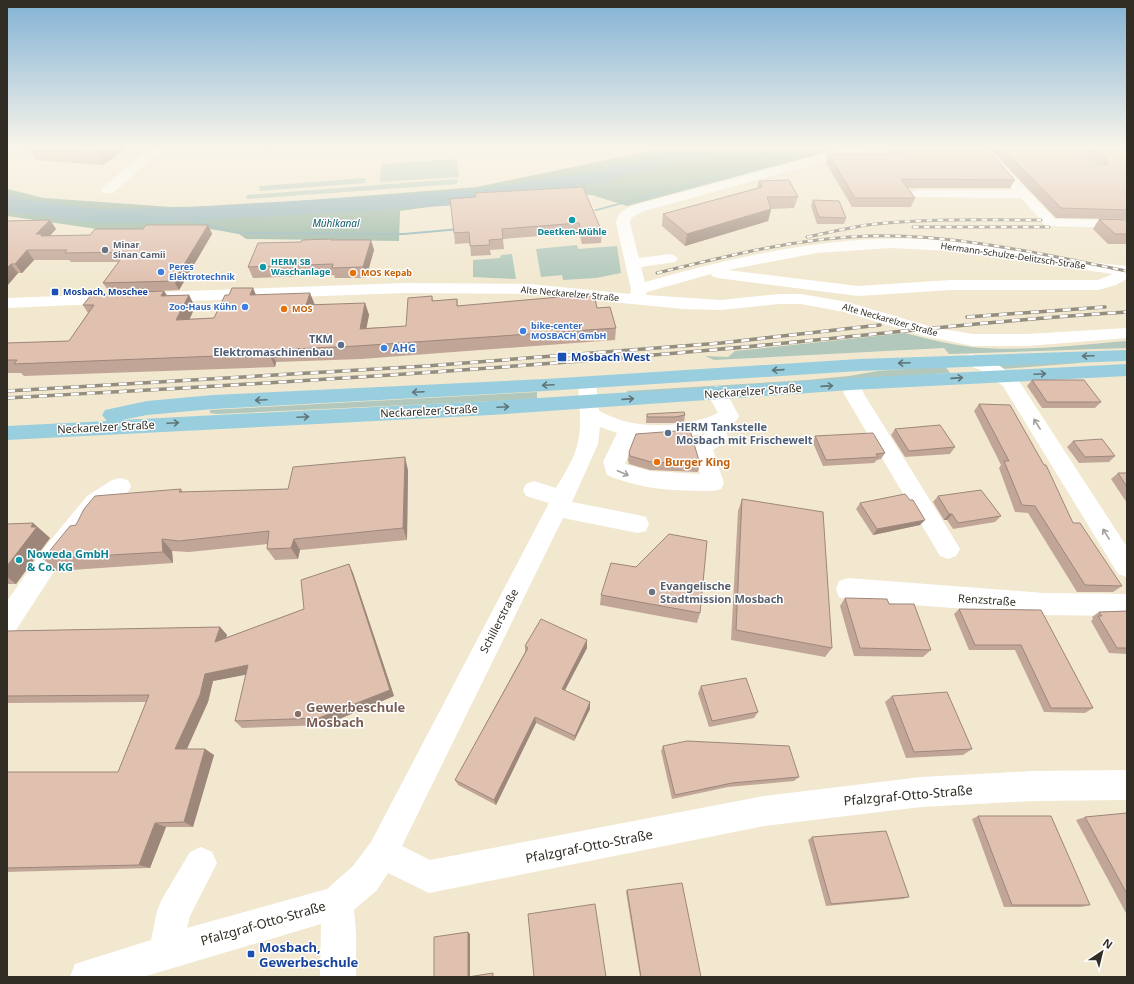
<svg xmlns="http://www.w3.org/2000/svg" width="1134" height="984" viewBox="0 0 1134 984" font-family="'Noto Sans',sans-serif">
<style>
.green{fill:#b2c8bc}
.forest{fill:#95b4a3}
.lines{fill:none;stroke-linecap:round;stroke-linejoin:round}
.stream{fill:#8aafb8;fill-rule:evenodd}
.river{fill:#8aafb8;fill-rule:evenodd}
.minor{fill:#fff;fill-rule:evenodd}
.major{fill:#99cede;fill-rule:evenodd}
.rail-far1-casing{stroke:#958d7d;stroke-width:3}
.rail-casing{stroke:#958d7d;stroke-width:3.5}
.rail-far1{stroke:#fff;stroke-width:2;stroke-dasharray:5.5;stroke-linecap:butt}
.rail{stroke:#fff;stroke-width:2.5;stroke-dasharray:8;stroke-linecap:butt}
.wall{fill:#c1a697}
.shaded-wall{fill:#9d877b}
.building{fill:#e0c1b0;stroke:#9d877b}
.oneway{stroke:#607578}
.oneway2{stroke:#a2a09c}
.culture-dot{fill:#0f9aa8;stroke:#fff;stroke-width:1.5}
.worship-dot{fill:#6b7280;stroke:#fff;stroke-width:1.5}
.shop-dot{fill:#3f7fe0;stroke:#fff;stroke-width:1.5}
.food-dot{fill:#e8710a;stroke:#fff;stroke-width:1.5}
.transit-dot{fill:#1a4fb4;stroke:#fff;stroke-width:1.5}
.service-dot{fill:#5c6f8a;stroke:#fff;stroke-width:1.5}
.education-dot{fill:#8d6e63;stroke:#fff;stroke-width:1.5}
.labels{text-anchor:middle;stroke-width:3;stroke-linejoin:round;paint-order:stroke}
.far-culture-label{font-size:9px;font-weight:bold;fill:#0d838f;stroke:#fff}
.far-worship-label{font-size:9px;font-weight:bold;fill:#5b616d;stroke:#fff;text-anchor:start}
.far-street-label{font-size:9px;fill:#312d24;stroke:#fff}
.far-shop-label{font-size:9px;font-weight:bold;fill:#366cbe;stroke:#fff;text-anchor:start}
.far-food-label{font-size:9px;font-weight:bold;fill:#c56008;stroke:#fff;text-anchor:start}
.far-transit-label{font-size:9px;font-weight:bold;fill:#164399;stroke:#fff;text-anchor:start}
.far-water-label{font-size:10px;font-style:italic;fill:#0b5868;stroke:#fff}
.service-label{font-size:11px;font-weight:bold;fill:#4e5e75;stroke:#fff;text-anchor:end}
.shop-label{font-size:11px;font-weight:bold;fill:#366cbe;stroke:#fff;text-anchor:start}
.transit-label{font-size:11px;font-weight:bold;fill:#164399;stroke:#fff;text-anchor:start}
.street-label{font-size:11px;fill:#312d24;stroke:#fff}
.food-label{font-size:11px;font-weight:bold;fill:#c56008;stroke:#fff;text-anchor:start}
.culture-label{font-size:11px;font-weight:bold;fill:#0d838f;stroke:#fff;text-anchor:start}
.worship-label{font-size:11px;font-weight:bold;fill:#5b616d;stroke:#fff;text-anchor:start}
.near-education-label{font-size:13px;font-weight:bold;fill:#785e54;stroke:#fff;text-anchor:start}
.near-street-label{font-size:13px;fill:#312d24;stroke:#fff}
.near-transit-label{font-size:13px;font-weight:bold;fill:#164399;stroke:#fff;text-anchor:start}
</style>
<rect width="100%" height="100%" fill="#f2e8d0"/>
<path class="green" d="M457 159 459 177 380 182 381 164Z
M365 178V183L259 191 260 186Z
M457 179V184L246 199 247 195Z
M577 245 578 249 617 246 621 273 596 278 563 280 562 275 541 277 536 249Z
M512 254 516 279 473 277V260L500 258 501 255Z
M905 333C927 339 949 344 971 347 1019 352 1079 345 1127 341V348L949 354 944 348 714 360 705 356 728 357 735 351Z
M1077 360 1080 363 1003 369 998 365Z
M945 366 950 373 628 393 627 391 807 380 849 376 878 371Z
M537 392V399L217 414 210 413V410Z"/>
<path class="forest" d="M673 146H849L627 206 592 195 550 194 508 196 400 211 399 241 246 239 239 234 210 229 111 231 7 216V189L44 198 172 207 234 206 477 187Z"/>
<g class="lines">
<path class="stream" d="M833 146H837L596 211 593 210Z
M659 147H661L669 156V158H667L659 149Z
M172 214 238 232 404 233 460 228 462 229 460 230 404 235 238 234 172 216Z"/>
<path class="river" d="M687 146H717L714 150 604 182 475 204 173 222 97 223 7 211V197L97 209 173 208 475 190 602 170Z"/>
<path class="minor" d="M153 146H166L113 193H103L101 190 103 187Z
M853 146H872L870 149 644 211 631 218 630 223 639 258 670 254 675 256 678 259 675 262 641 267 645 282C737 256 830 235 926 239 993 243 1060 260 1127 266V279L1116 285 1098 290H951L858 296 718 278 712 276 711 274 647 292 646 295 721 300 779 294H801L847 302 932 327 973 334H1027L1127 328V338L1027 346H973L924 336 844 312 801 304H779L721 310 683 309 530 294 405 293 161 302 155 301 153 297 155 293 161 292 405 283 530 284 630 294 631 289 616 223C618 212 625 209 634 205ZM890 248 952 251 1113 274 1098 280H951L858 286 728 270 817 253Z
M974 146H986L1055 219 1127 220V228L1046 226 1021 198 913 197 911 194 913 191 918 190H1013Z
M116 294 122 295 124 299 122 303 7 308V298Z
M971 354 994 362 1017 378 1127 547V577L1118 574 1003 386 980 370 965 364 962 360 965 356Z
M587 377 594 379 596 383 599 411C608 415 618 420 628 422 657 428 691 426 718 413L707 393 710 388 717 386 724 388 739 416 736 421 724 427 728 437 725 442 713 450 724 483 721 489 713 491C676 491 642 490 607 475L603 462 617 433 600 427 598 444 572 502 638 515 646 517 649 524 646 531 638 533 563 518 402 846 430 860 764 796 921 777 1034 771 1127 770V800L1034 801 921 807 764 826 429 893 388 873 377 890 354 910 356 933V977H320L321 924 143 977H70L75 964 151 940 157 911 162 899 190 852 201 847 212 852 217 863 190 916 187 928 327 889 353 866 371 842 549 503 526 496 523 490 526 484 534 481 556 488C564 474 575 458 578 442 582 423 579 403 578 383L580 379ZM706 433 697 441 693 450 700 474 650 471 625 464 635 438 672 439Z
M851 378 858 380 864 394 956 542 960 549 956 556 948 559 940 556 844 394 842 384 844 380Z
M120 478 128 480 131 486 128 492 103 508 61 561 16 630 7 634V601L45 547 87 496 112 480Z
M848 578 1044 593 1127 594V616L1044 615 848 600 839 597 836 589 839 581Z"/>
<path class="major" d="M1127 350V360L1125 361 859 371 545 391 213 409 147 415 122 420 491 401 851 378 1127 364V376L851 390 491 415 7 440V426L107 421 102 415 105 410 147 401 213 395 545 379 859 359Z"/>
<defs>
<path id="rail-far1" d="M913 227H1049
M807 237C827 233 847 228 867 225 924 218 983 220 1041 220
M657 273C727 256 797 238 869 236 956 234 1042 254 1127 271"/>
<path id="rail" d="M967 317 1105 307
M7 391 426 366 721 343 880 325
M7 398C242 385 477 371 711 350 850 338 988 320 1127 312"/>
</defs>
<use href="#rail-far1" class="rail-far1-casing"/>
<use href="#rail" class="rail-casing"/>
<use href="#rail-far1" class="rail-far1"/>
<use href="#rail" class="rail"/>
</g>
<path class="wall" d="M129 146 103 165 36 160 29 148Z
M225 146H275L271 149Z
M888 146H984L1015 180 1010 188H907L915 198 911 207H852L826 163 828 154H892L888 148Z
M987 146H1072L1095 165H1098L1074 146H1127V219L1056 218Z
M759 181 798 197 794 208 771 209 768 221 685 246 662 226 663 214 757 188Z
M583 187 602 232 601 243 582 244 579 233 503 239 504 249 490 250 491 255 471 256 470 243 455 244 454 233 476 197Z
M813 200 846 218 844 224H817L811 206Z
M1099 219 1127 220V244H1108L1093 229Z
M50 220 56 229 50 236 90 235 143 229 208 225 212 234 179 290 110 293 103 283 119 262H71L69 260H34L22 273H18L7 286V221Z
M332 239V240H371L374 250 366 278H335L334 275 253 278 248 267 301 242Z
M253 288 256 295 315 305 365 303 369 315 366 328 406 326 432 296 433 301 457 299 458 306 597 308 616 328 615 340 361 359 276 362 275 367 24 376 21 373H7V341L9 343 69 341 88 313 83 305 164 291 167 295H189L195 307 190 319 214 318 229 295Z
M1032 380 1101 402 1095 408H1042L1027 386Z
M979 404 1122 586 1113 592H1077L1028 513 1015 512 999 468 1001 465 974 411Z
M647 414 685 415 684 422 674 423H646V421Z
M895 429 955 447 950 454 905 457 891 435Z
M815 436 885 453 881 459 877 460 874 463 823 466 813 443Z
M1073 441 1115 456 1109 462 1079 463 1067 447Z
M629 452 700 464 698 472 650 470 629 464 628 460Z
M408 470 407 540 300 550 298 559 275 560 267 549 268 544 189 552 172 551 173 563 57 571 43 559 76 525 181 489 183 492 288 489Z
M1118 473H1127V503L1111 479Z
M938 496 1001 516 995 522 953 529 947 520H944L933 502Z
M742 499 832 648 825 657 731 640 738 511Z
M860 503 920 525 873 535 856 509Z
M33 523 50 538 16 584H7V524Z
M349 564 353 573 394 696 325 725 242 728 235 721 246 674 213 681 208 702 187 749H205L214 755 193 827H166L150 868 7 872V772H118L146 702 7 703V631L220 627 227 635 226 638 304 609Z
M636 567 700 613 697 623 600 605 601 595Z
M845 598 889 604 931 650 923 657 854 656 840 606Z
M959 609 1041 610 1093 708 1085 713 1044 712 1015 650H969L954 614Z
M1127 611V654L1109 653 1091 621 1093 619 1092 617 1099 612Z
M587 640V648L564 691 590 702V709L574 741 536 723 496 805 458 785 455 780 525 652V646Z
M701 686 758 712 754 718 709 727 698 693Z
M892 696 972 749 963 755 906 758 885 702Z
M663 746 799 777 794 781 728 787 672 799 661 751Z
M1127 813V915L1076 820 1085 817Z
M978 816 1090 905 1081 907H1004L972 819Z
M812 837 909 897 903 899 826 906 808 840Z
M627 890 701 977H640L626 892Z"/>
<path class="shaded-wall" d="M108 146H129L103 165 97 153Z
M270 146H275L271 149Z
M771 209 768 221 685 246 687 234Z
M50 220 56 229 46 240 36 234Z
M208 225 212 234 179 290 174 281Z
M371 240 374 250 366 278 363 267Z
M27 250 34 260 22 273 15 264Z
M11 264 18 273 7 286V268Z
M253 288 258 300 250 295Z
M164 291 171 303 161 296Z
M310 293 315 305H306Z
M189 295 195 307 183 332 176 320Z
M365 303 369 315 364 341 360 329Z
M270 350 276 362 275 367 269 354Z
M405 457 408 470 407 540 403 528Z
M949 514H952L947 520H944Z
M925 520 920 525 873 535 877 529Z
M33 523 50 538 16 584 7 577V566Z
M162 539 172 551 173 563 163 552Z
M294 539 300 550 298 559 291 548Z
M349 564 353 573 394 696 325 725 319 718Z
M220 627 227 635 223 649 215 642Z
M587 640V648L562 696V689Z
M248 665 255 673 213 681 208 702 184 755 175 749 205 674Z
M590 702V709L574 741 575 736Z
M535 717 536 723 496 805 494 800Z
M205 749 214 755 193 827 184 822Z
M155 823 166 827 150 868 139 865Z
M468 932 470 934V977H468Z"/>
<path class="building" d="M33 146H108L97 153 29 148Z
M896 146H984L1015 180 901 179 915 198H855L828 154H901Z
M1000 146H1072L1095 165H1107L1108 160 1090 146H1127V210L1061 208Z
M789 180 798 197H767L771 209 687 234 663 214 762 187 759 181Z
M583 187 602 232 582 234 579 223 502 229 503 239 489 240 490 245 470 246 469 232 454 233 450 199 476 197 475 193Z
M813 200 839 201 846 218 819 217Z
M1099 219 1127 220V234H1115Z
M50 220 36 234H42L41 236 90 235 95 229H143L146 225H208L174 281 103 283 126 252 65 253 67 250H27L15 264H11L7 268V221Z
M332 239 331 240H371L363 267 332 268 333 264 248 267 258 243 301 242 302 240Z
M232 288H253L250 295 310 293 306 305 365 303 360 329 406 326 408 298 432 296V301L457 299V306L594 294 597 308 610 307 616 328 357 346 270 350 269 354 14 364 17 360H7V343L69 341 94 305H83L92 294 164 291 161 296 189 295 176 320 214 318 225 295H229Z
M1032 380H1084L1101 402H1047Z
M979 404 1010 405 1044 465H1046L1073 523H1080L1122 586 1085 585 1035 506 1022 505 1004 461H1009Z
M684 412 685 415 675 417H647V414Z
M940 425 955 447 909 451 895 429Z
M690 430 700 464 651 462 630 456 629 452 636 434Z
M873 433 885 453 876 454 878 457 826 460 815 436Z
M1102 439 1115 456 1085 457 1073 441Z
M405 457 403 528 294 539 291 548 267 549 269 531 179 541 162 539 163 552 43 559 70 526 76 525 84 509 95 496 181 489 179 492 288 489 293 467Z
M1118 473H1127V487Z
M981 490 1001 516 958 523 952 514H949L938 496Z
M905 494 910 500H913L925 520 877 529 860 503Z
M742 499 823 512 832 648 736 630Z
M33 523 31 527H37L7 566V524Z
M669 534 707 541 700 613 601 595 611 563 636 567Z
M349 564 390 690 319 718 235 721 248 665 205 674 200 695 175 749H205L184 822 155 823 139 865 7 868V772H118L149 695 7 696V631L220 627 215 642 304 609 301 580Z
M845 598 887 599 889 604H914L931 650 860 648Z
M959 609 1041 610 1093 708H1051L1021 645H975Z
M1127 611V648H1117L1098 616H1102L1099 612Z
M541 619 587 640 562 689 590 702 575 736 535 717 494 800 455 780 528 648 525 646Z
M746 678 758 712 712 721 701 686Z
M947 692 972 749 914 752 892 696Z
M687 741 789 746 799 777 732 783 675 795 663 746Z
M1127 813V894L1085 817Z
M978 816H1051L1090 905H1012Z
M886 831 909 897 831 904 812 837Z
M682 883 701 977H641L627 890Z
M595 904 606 977H534L528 914Z
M468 932V977L493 973V977H434V937Z"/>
<defs><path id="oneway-shaft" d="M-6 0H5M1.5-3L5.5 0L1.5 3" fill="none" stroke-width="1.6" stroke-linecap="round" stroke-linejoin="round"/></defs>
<g class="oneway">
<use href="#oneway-shaft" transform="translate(1088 356) rotate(178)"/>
<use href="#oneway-shaft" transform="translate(904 363) rotate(178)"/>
<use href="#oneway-shaft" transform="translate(778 370) rotate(176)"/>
<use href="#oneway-shaft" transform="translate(1040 374) rotate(-3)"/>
<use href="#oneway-shaft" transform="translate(957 378) rotate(-4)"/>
<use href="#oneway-shaft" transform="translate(548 385) rotate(177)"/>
<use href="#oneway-shaft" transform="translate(827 386) rotate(-4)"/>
<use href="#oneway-shaft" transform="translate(418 392) rotate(177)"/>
<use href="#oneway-shaft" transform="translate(628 399) rotate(-4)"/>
<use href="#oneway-shaft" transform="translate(261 400) rotate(177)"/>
<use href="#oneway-shaft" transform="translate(503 407) rotate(-3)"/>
<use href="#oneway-shaft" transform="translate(303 417) rotate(-3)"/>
<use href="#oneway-shaft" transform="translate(173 423) rotate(-3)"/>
</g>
<g class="oneway2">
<use href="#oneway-shaft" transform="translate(1037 424) rotate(-122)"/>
<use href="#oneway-shaft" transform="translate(623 473) rotate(23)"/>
<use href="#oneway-shaft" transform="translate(1106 534) rotate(-122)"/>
</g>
<linearGradient id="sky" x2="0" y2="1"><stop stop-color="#82b2d5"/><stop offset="0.52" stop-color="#f9f5ea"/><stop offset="1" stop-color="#f9f5ea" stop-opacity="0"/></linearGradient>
<rect width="1134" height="283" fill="url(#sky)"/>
<g class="culture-dot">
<circle cx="572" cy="220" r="4"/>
<circle cx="263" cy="267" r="4"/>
<circle cx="19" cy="560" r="4"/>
</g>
<g class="worship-dot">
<circle cx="105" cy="250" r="4"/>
<circle cx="652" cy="592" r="4"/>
</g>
<g class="shop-dot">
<circle cx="161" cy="272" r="4"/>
<circle cx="245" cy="307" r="4"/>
<circle cx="523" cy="331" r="4"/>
<circle cx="384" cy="348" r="4"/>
</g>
<g class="food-dot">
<circle cx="353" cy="273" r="4"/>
<circle cx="284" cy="309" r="4"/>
<circle cx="657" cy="462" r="4"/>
</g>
<g class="transit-dot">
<rect x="51" y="288" width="8" height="8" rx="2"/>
<rect x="557" y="352" width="10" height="10" rx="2"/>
<rect x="247" y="950" width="8" height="8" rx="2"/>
</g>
<g class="service-dot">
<circle cx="341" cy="345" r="4"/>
<circle cx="668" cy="433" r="4"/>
</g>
<circle class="education-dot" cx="298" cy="714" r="4"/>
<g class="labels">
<g class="far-culture-label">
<text x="572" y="235">Deetken-Mühle</text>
<text x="271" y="265" text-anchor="start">HERM SB<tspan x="271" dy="10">Waschanlage</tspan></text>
</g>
<g class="far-worship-label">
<text x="113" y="248">Minar<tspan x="113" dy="10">Sinan Camii</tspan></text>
</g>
<g class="far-street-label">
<text transform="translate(1013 256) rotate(8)" y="3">Hermann-Schulze-Delitzsch-Straße</text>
<text transform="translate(570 294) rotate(5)" y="3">Alte Neckarelzer Straße</text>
<text transform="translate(890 320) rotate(16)" y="3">Alte Neckarelzer Straße</text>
</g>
<g class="far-shop-label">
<text x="169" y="270">Peres<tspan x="169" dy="10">Elektrotechnik</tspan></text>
<text x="237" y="310" text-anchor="end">Zoo-Haus Kühn</text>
<text x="531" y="329">bike-center<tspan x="531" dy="10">MOSBACH GmbH</tspan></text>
</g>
<g class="far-food-label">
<text x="361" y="276">MOS Kepab</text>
<text x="292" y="312">MOS</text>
</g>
<g class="far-transit-label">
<text x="63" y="295">Mosbach, Moschee</text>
</g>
<g class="far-water-label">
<text x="336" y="227">Mühlkanal</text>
</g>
<g class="service-label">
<text x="333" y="343">TKM<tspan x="333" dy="13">Elektromaschinenbau</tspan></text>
<text x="676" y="431" text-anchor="start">HERM Tankstelle<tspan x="676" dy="13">Mosbach mit Frischewelt</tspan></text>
</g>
<g class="shop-label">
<text x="392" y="352">AHG</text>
</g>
<g class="transit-label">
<text x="571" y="361">Mosbach West</text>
</g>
<g class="street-label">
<text transform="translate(753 391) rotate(-4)" y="4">Neckarelzer Straße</text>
<text transform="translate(429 411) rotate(-3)" y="4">Neckarelzer Straße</text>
<text transform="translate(106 427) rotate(-3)" y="4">Neckarelzer Straße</text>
<text transform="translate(987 600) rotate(4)" y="4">Renzstraße</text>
<text transform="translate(499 621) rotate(-63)" y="4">Schillerstraße</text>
</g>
<g class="food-label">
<text x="665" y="466">Burger King</text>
</g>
<g class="culture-label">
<text x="27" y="558">Noweda GmbH<tspan x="27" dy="13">&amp; Co. KG</tspan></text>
</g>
<g class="worship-label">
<text x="660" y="590">Evangelische<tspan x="660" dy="13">Stadtmission Mosbach</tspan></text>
</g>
<g class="near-education-label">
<text x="306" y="712">Gewerbeschule<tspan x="306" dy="15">Mosbach</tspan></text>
</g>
<g class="near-street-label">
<text transform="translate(908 795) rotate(-5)" y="5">Pfalzgraf-Otto-Straße</text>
<text transform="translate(589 846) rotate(-11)" y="5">Pfalzgraf-Otto-Straße</text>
<text transform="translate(263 923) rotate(-16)" y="5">Pfalzgraf-Otto-Straße</text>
</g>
<g class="near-transit-label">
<text x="259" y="952">Mosbach,<tspan x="259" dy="15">Gewerbeschule</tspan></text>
</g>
</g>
<rect width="1134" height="984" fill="none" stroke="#312d24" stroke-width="16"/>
<g transform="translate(1102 952) rotate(35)" stroke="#ffffff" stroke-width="3" paint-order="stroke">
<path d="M0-3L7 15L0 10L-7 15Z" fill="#312d24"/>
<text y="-6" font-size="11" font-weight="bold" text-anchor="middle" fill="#312d24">N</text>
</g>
</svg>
